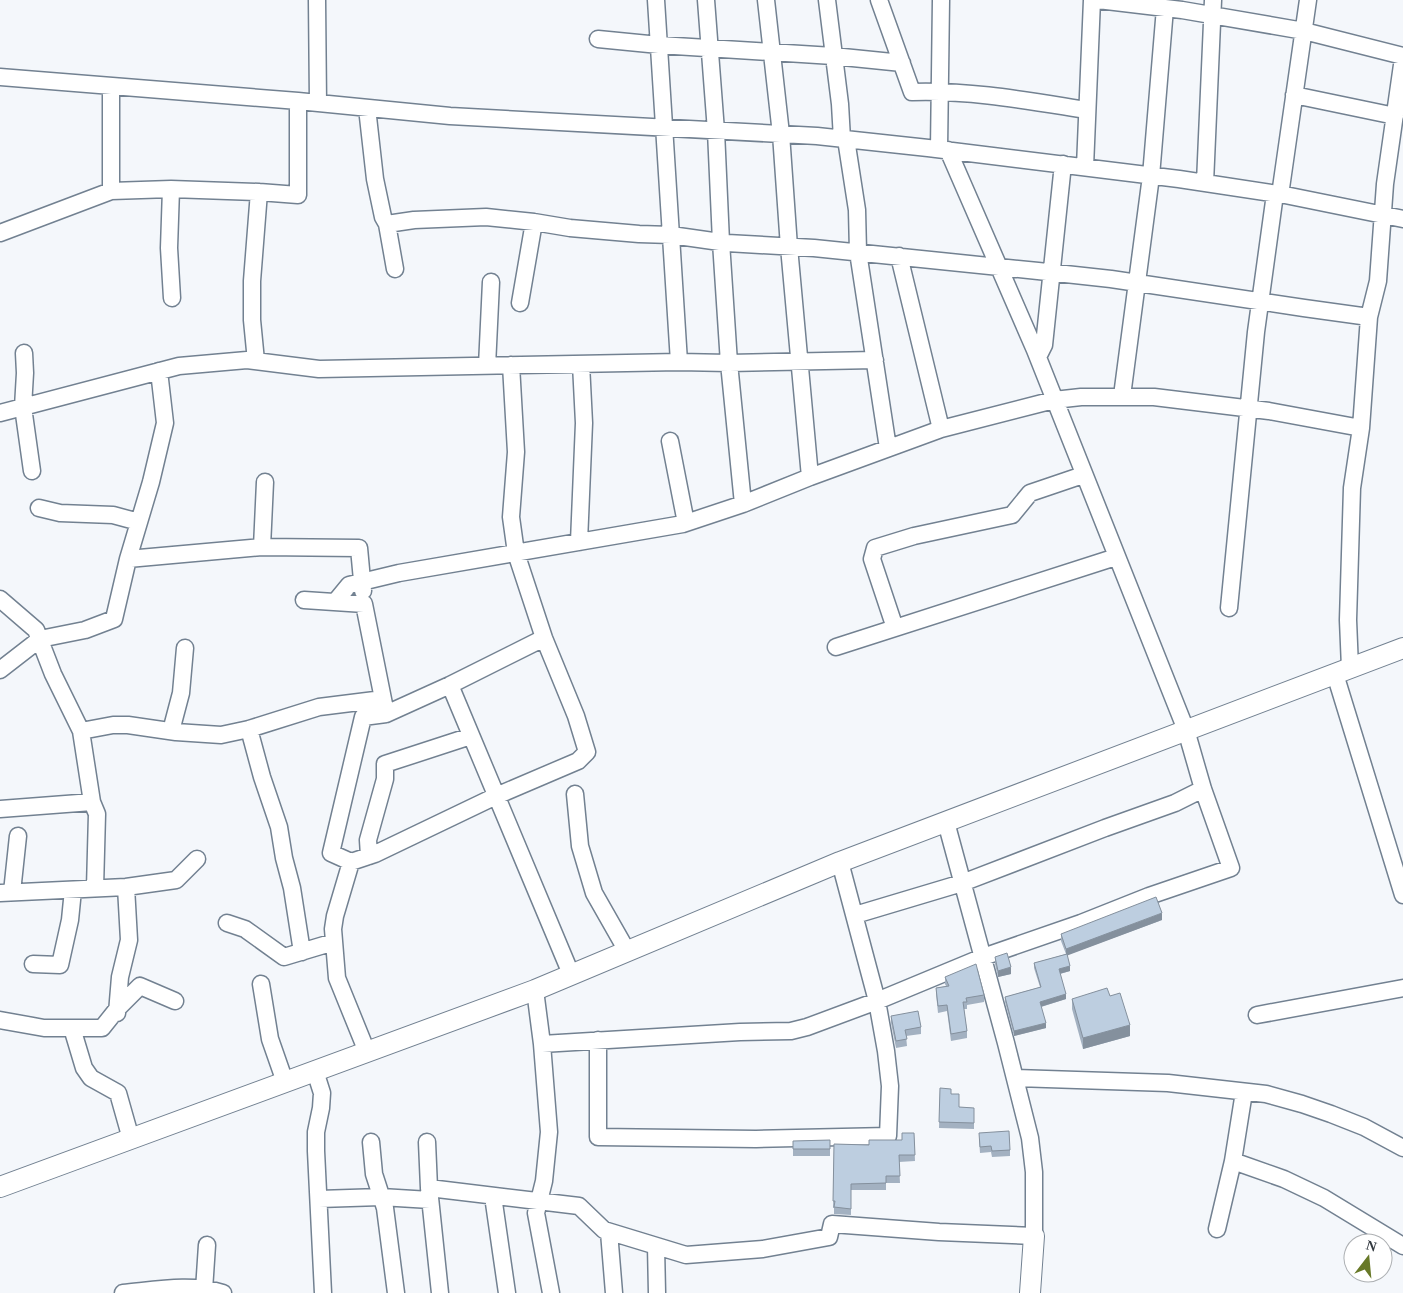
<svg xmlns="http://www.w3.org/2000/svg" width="1403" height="1293" viewBox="0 0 1403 1293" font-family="Georgia,serif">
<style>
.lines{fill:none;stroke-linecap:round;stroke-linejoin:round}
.minor-casing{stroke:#728191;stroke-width:19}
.tertiary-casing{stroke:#728191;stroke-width:22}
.minor{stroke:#fff;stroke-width:16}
.tertiary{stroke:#fff;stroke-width:20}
.wall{fill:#a3b1c1}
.shaded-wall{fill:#84909d}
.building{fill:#bdcee0;stroke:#84909d}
</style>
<rect width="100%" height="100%" fill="#f4f7fb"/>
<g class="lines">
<defs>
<path id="minor" d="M317 0 318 103
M656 0 679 362
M706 0 716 131 721 242 729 363 743 504
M766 0 781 134 789 247 810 477
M827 0 840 104 842 139
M879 0 912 92C971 90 1029 101 1087 110
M1098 0 1182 10 1304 31 1403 56
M598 39 659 45 833 56 902 63
M0 77 298 101 450 116 817 136 928 148 1179 179 1285 195 1403 219
M111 86V191
M1294 95 1395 116
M367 108 375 179 383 217 387 224 395 269
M846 139 857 210 858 252 888 448
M939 149 941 0
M1085 167 1092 0
M1205 183 1213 0
M171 189 169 248 172 298
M1280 195 1308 0
M387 224 414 220 486 217 534 222 570 228 639 234 671 235 727 243 814 248 1038 271 1111 279 1304 308 1369 317
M0 233 111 191 171 189 259 192 298 195V101
M899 256 941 429
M520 303 534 222
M24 353 25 373 23 407 32 471
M1038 357 1044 345 1063 164
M256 361 252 320V281L259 192
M487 366 491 282
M1122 396 1151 176 1165 8
M0 413 179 366 247 360 319 369 679 362 729 363 875 360
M670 441 686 523
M265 482 262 547 359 548 363 591
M39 508 60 513 113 515 139 522
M579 542 584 423 581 364
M128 559 262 547
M0 599 36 630 53 674 81 731 92 802 97 814 95 888
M304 600 364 604 386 714 450 685 571 974
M335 602 349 585 399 573 683 524 743 504 810 477 941 429 1054 400 1081 397H1154L1269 411 1361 428
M1229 608 1256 332 1275 194
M895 628 872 559 875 548 914 536 1012 515 1030 493 1083 475
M836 647 1116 557
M1350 668 1348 620 1352 488 1361 428 1369 317 1378 281 1385 184 1403 58
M0 670 40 639 85 630 114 619 128 559 151 482 165 423 159 371
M1335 674 1403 895
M450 685 544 638
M249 729 262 777 279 827 284 858 292 888 302 952
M81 731 113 725H128L176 732 221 735 249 729 319 707 383 699
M171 731 181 693 185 648
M575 794 580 846 594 893 627 951
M0 809 92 802
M369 856 368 840 385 779V764L471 736
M351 862 331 853 363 717 386 714
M12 892 18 836
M0 893 126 887 176 880 197 859
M855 915 962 883 1105 828 1175 803 1203 789
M227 923 245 929 284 957 334 942
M33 964 60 965 70 920 73 890
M261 984 270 1039 285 1082
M535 990 542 1044 549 1132 544 1181 536 1213 551 1293
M117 1013 120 977 129 940 126 887
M1257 1015 1403 988
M0 1020 44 1028H102L118 1008 140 986 175 1001
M72 1028 84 1068 91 1078 118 1093 131 1139
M598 1040V1137L756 1139 888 1136 890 1086 886 1051 877 1001 840 862
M542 1044 740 1032 791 1031 807 1027 877 1001 983 957 1081 923 1149 896 1231 868 1203 789 1186 730 1035 350 948 150
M367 1052 337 978 333 929 335 916 351 862 375 854 496 796 578 761 587 752 576 716 544 638 516 553 511 517 516 452 511 365
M315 1071 322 1093 321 1108 316 1132V1151L323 1293
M1015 1078 1168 1083 1266 1094 1302 1104 1331 1114 1364 1127 1403 1148
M371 1142 374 1174 385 1208 396 1293
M427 1142 429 1188 440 1293
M1233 1161 1284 1179 1324 1198 1403 1246
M429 1188 579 1206 604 1230 686 1255 763 1249 829 1237 832 1224 939 1232 1034 1236V1172L1030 1138 1006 1043 946 822
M493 1196 507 1293
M319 1199 381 1197 430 1200
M1217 1229 1233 1161 1244 1092
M609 1232 614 1293
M656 1246 657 1293
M204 1290 207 1245
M123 1293C155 1290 192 1283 223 1293"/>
<path id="tertiary" d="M0 1187 535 990 840 862 1403 648
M1030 1293 1034 1236"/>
</defs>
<use href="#minor" class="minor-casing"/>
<use href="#tertiary" class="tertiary-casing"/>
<use href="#minor" class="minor"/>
<use href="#tertiary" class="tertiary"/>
</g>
<path class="wall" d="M1162 920 1067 955 1070 971 1060 974 1066 999 1041 1007 1046 1028 1014 1036 1005 1002V997L1040 987 1034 968V963L1066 954 1061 941V934Z
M995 957 1011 974 998 977 995 964Z
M945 977 984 995V1002L967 1005V1009H964L967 1031V1038L951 1041 947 1011 938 1013 936 994V988L946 986 945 984Z
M1110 996 1130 1036 1083 1049 1072 1009V999Z
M891 1016 921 1027V1034L906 1036 907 1046 896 1048 891 1023Z
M940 1088 951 1094 959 1107 974 1108V1129L939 1128Z
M914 1133 915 1161 899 1162 900 1183H886V1190H851V1215L834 1214V1208H833L834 1144 869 1145 902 1140Z
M979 1139 1010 1150V1156L992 1157 991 1152 980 1153Z
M830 1140V1156H793V1141Z"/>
<path class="shaded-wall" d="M1162 913V920L1066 956V949Z
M1070 966V971L1059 974V969Z
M1011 967V974L998 977V971Z
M1066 994V999L1040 1007V1002Z
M1046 1023V1028L1014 1036V1031Z
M1130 1025V1036L1083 1049V1038Z"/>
<path class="building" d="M1156 897 1162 913 1066 949 1061 934Z
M1007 953 1011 967 998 971 995 957Z
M1067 954 1070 966 1059 969 1066 994 1040 1002 1046 1023 1014 1031 1005 997 1041 987 1034 963Z
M976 964 984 995 966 998 967 1002H963L967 1031 951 1034 947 1005 938 1006 936 988 949 986 945 977Z
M1107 988 1110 996 1120 993 1130 1025 1083 1038 1072 999Z
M918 1011 921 1027 905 1030 907 1039 896 1041 891 1016Z
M940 1088 951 1089V1094H959V1107L974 1108V1123L939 1122Z
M1009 1131 1010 1150 992 1151 991 1146 980 1147 979 1133Z
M902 1133H914L915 1155H899L900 1176H886V1183L851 1184V1209L834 1207 835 1201H833L834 1144 869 1145V1140H902Z
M830 1140V1149H793V1141Z"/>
<g transform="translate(1368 1258) rotate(16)"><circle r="24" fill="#ffffff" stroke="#adb0b3"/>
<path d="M0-4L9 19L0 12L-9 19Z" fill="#687928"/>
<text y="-8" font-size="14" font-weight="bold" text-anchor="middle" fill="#333940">N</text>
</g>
</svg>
